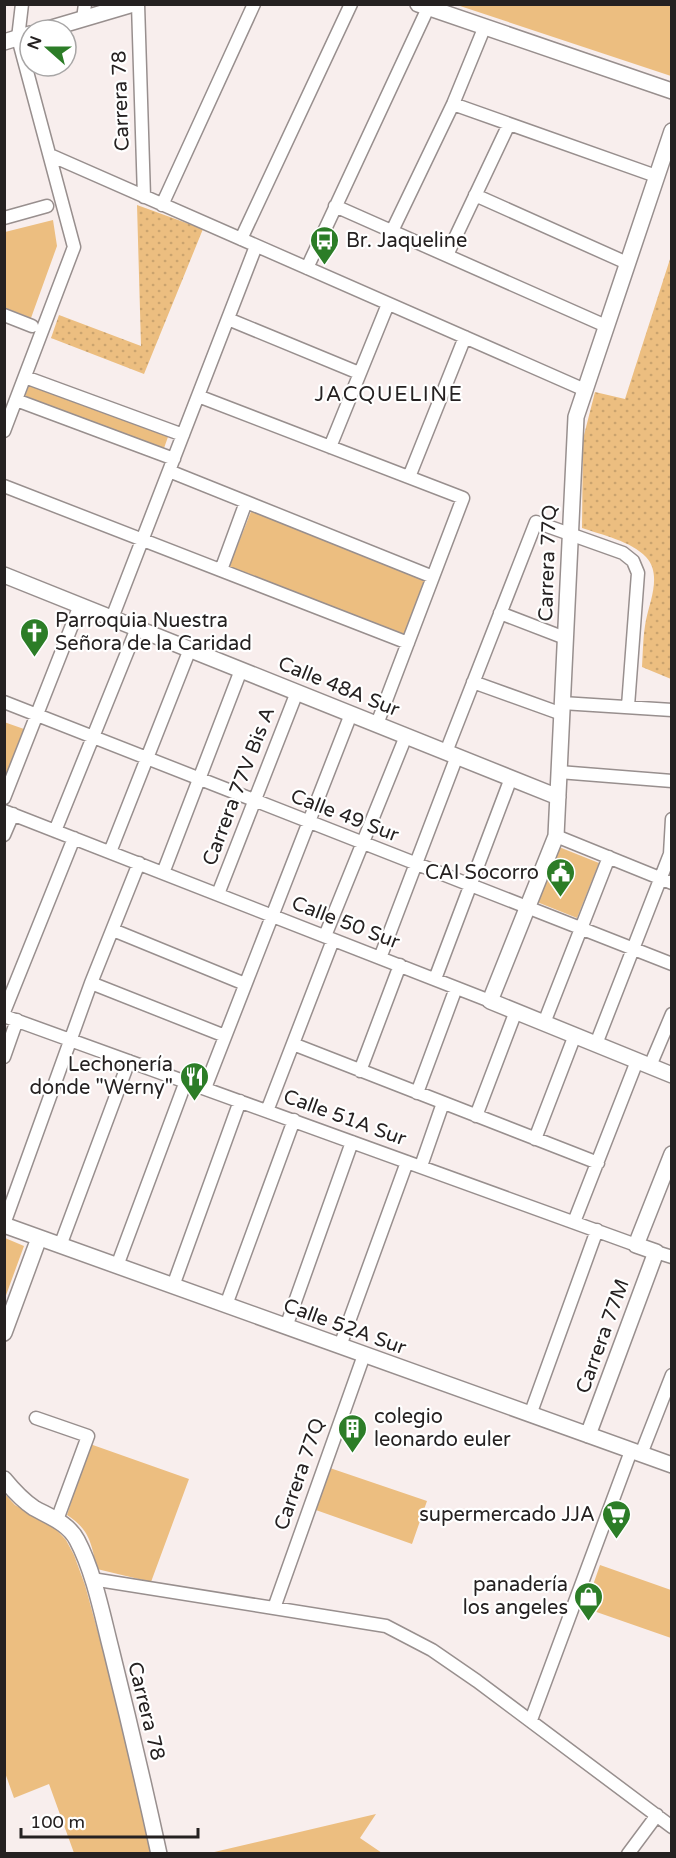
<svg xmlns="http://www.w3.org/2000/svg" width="676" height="1858" viewBox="0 0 676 1858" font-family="'Varela Round',sans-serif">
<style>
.grass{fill:url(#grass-dots)}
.green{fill:#ecbe80}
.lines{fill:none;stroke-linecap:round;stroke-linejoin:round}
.minor-casing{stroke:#988f8e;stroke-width:15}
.tertiary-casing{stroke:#988f8e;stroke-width:18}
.minor{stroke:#fff;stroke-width:12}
.tertiary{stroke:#fff;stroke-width:15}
.labels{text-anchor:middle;stroke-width:4.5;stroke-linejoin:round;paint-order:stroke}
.street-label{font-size:20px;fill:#252121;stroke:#fff}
.poi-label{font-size:20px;fill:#252121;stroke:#fff;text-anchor:end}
.neighbourhood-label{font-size:21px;letter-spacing:1.5px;fill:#252121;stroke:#fff}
</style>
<defs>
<pattern id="grass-dots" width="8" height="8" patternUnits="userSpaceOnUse" patternTransform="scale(1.5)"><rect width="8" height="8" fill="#ecbe80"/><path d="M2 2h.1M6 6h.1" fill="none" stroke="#caa36e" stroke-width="1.8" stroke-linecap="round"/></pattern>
</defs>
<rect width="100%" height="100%" fill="#f8eeed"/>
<path class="grass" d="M137 205 203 229 144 374 51 338 59 315 141 346Z
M671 256V679L642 667C643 651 643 635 646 620 650 601 662 574 646 557 631 541 602 535 582 528L583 439 595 392 625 399Z"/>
<path class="green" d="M457 5H671V76Z
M53 220 57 246 31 318 5 308V232Z
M30 382 169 434 163 451 24 399Z
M252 509 427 578 404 636 229 567Z
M4 722 24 729 6 779 4 778Z
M559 847 599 863 577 918 537 902Z
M5 1238 24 1246 5 1298Z
M90 1444 189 1479 151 1582 97 1569C91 1543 90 1530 67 1515Z
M327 1467 427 1501 412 1544 313 1509Z
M4 1493 15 1505 53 1526 66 1540 74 1555 85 1585 121 1717 151 1853H74L49 1784 14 1798 4 1770Z
M600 1565 671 1590V1638L585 1608Z
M376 1814 360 1838 382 1853H210Z"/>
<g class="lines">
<defs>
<path id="minor" d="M138 4 144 197
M83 19 85 4
M453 104 656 176
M50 155 585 390
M475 195 627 263
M162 205 254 4
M335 206 606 326
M4 218 47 206
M392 231 453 104 485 26
M241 239 351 4
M447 255 509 124
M307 268 428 8
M4 315 32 326
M228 319 359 373
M25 377 183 435
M198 396 463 498 377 724
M16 400 174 459
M4 431 74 247 18 38 22 4
M330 447 388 304
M169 471 433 577
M409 477 465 337
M4 486 408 643
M221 570 246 502
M500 613 565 638
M112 618 256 246
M473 682 562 714
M4 702 672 964
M562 703 672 710
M446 752 536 522 623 553 633 561 638 573 628 706
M559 772 672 781
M4 798 80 605
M4 811 490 1001
M55 831 137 628
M4 835 13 814
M556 836 672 883
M110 852 190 649
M163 873 241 670
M218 894 297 692
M113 930 245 984
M325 936 406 736
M380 958 457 756
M435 979 511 778
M91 983 225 1036
M4 1012 74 838
M4 1016 636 1245
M544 1023 609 857
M293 1044 598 1163
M596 1044 670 854 672 819
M4 1057 17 1020
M650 1066 672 1014
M360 1071 400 965
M205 1088 351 714
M417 1093 456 988
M267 1111 333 940
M476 1116 516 1011
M535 1139 575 1035
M421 1166 443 1103
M574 1222 637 1061
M4 1224 91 983 139 863
M60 1246 129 1061
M656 1252 672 1257
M117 1266 186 1081
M173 1286 240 1101
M226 1305 294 1120
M286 1327 352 1142
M340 1346 407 1162
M530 1415 597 1230
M36 1418 88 1436 57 1520
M641 1454 672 1375
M92 1579 386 1626 432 1650 477 1681 672 1827
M274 1608 364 1355
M531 1720 631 1451
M628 1854 657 1815"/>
<path id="tertiary" d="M418 4 672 91
M45 30 133 4
M4 42 30 34
M672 131 576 417 556 836 490 1001 672 1075
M4 575 558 797
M4 1225 672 1465
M4 1333 39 1238
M588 1435 656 1252 636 1245 672 1154
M4 1479C13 1490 22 1500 34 1508 50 1517 68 1523 77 1540 94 1572 102 1614 111 1649 128 1717 144 1785 159 1854"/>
</defs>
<use href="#minor" class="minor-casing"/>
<use href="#tertiary" class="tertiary-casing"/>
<use href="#minor" class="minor"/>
<use href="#tertiary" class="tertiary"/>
</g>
<defs>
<symbol id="bus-pin" viewBox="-11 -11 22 30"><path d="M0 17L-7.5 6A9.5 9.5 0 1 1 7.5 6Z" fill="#2c7d27" stroke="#fff"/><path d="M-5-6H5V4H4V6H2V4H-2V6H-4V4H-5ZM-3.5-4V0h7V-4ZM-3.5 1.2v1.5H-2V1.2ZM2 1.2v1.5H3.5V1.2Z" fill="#fff"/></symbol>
<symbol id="church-pin" viewBox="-11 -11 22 30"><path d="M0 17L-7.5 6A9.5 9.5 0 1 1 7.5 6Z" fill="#2c7d27" stroke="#fff"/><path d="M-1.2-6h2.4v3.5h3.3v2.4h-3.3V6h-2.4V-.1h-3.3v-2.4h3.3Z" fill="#fff"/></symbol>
<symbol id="civic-pin" viewBox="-11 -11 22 30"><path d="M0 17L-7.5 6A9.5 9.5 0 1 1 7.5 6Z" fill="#2c7d27" stroke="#fff"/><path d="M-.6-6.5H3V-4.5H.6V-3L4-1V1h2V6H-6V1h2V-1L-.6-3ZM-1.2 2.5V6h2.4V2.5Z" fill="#fff"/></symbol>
<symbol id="restaurant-pin" viewBox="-11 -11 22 30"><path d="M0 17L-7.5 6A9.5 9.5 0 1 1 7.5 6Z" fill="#2c7d27" stroke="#fff"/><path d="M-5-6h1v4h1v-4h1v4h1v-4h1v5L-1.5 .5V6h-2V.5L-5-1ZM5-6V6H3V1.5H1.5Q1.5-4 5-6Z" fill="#fff"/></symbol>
<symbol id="building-pin" viewBox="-11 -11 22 30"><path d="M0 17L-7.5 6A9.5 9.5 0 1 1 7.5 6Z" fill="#2c7d27" stroke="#fff"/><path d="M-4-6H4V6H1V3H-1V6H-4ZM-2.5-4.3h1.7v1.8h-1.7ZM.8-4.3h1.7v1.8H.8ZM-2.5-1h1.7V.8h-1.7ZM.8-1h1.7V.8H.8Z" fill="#fff"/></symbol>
<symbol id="supermarket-pin" viewBox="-11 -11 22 30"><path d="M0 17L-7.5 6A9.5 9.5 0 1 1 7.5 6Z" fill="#2c7d27" stroke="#fff"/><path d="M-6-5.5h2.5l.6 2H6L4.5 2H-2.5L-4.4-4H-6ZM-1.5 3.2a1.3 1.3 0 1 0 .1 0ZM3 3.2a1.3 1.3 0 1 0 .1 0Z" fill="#fff"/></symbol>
<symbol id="shop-pin" viewBox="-11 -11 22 30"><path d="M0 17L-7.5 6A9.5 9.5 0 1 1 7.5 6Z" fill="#2c7d27" stroke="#fff"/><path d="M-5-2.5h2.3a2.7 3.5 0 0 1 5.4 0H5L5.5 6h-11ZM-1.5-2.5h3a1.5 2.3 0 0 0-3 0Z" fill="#fff"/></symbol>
</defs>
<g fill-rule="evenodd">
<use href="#bus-pin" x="308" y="224" width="33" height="45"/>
<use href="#church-pin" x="18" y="616" width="33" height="45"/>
<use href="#civic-pin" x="544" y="856" width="33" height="45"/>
<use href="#restaurant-pin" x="178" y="1060" width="33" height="45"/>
<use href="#building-pin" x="336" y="1412" width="33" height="45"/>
<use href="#supermarket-pin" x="600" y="1498" width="33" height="45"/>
<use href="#shop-pin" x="572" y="1580" width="33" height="45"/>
</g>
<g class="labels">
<g class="street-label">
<text transform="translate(120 101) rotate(-92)" y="7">Carrera 78</text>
<text transform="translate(547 563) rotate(-88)" y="7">Carrera 77Q</text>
<text transform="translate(339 686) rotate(22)" y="7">Calle 48A Sur</text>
<text transform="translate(238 786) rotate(-69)" y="7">Carrera 77V Bis A</text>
<text transform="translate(345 815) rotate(21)" y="7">Calle 49 Sur</text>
<text transform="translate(346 922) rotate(21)" y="7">Calle 50 Sur</text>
<text transform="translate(345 1117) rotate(20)" y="7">Calle 51A Sur</text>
<text transform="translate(345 1326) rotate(20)" y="7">Calle 52A Sur</text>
<text transform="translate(602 1336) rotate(-70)" y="7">Carrera 77M</text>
<text transform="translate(299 1474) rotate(-71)" y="7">Carrera 77Q</text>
<text transform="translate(147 1711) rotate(76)" y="7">Carrera 78</text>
</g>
<g class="poi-label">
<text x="346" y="247" text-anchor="start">Br. Jaqueline</text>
<text x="55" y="627" text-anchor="start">Parroquia Nuestra<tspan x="55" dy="23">Señora de la Caridad</tspan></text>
<text x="539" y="879">CAI Socorro</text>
<text x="173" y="1071">Lechonería<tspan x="173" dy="23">donde "Werny"</tspan></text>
<text x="374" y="1423" text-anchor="start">colegio<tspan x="374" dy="23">leonardo euler</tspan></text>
<text x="595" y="1521">supermercado JJA</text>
<text x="568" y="1591">panadería<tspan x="568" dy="23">los angeles</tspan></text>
</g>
<g class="neighbourhood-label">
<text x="389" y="401">JACQUELINE</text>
</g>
</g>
<rect width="676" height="1858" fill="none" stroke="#252121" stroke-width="12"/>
<g transform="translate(48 48) rotate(291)"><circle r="28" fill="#ffffff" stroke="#a8a6a6" stroke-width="1.5"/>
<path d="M0-4.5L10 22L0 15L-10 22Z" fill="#2c7d27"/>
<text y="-9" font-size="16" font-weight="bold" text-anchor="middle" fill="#252121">N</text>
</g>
<path d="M21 1828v9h177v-9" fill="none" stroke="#252121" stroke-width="3"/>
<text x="30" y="1828" font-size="18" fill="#252121" stroke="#ffffff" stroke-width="4.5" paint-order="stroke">100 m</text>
</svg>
